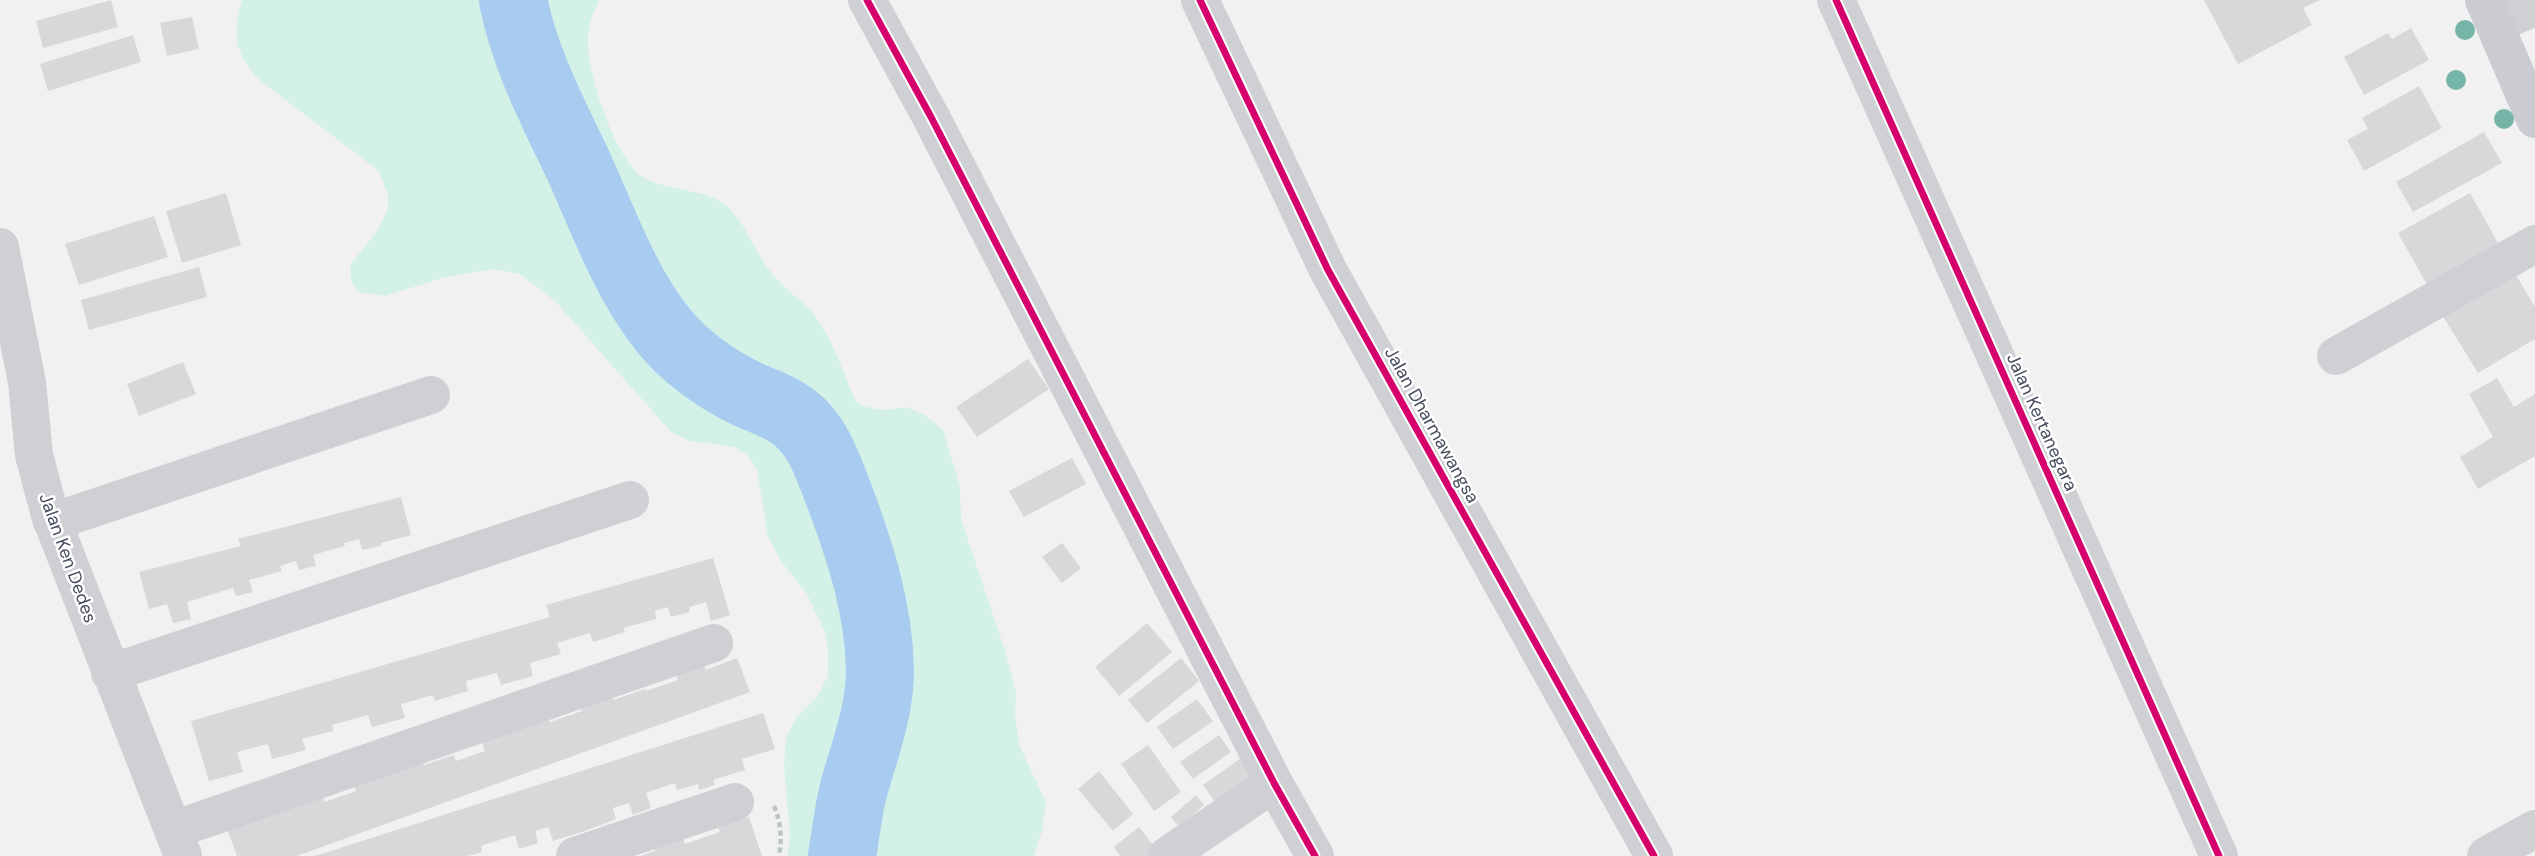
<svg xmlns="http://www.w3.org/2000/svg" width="2535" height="856" viewBox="0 0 2535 856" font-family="'DM Sans',sans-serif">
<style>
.green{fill:#d4f1e8}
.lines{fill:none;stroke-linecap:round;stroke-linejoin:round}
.river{stroke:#a8cbf0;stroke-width:68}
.building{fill:#d8d8db}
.path{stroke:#bac6c6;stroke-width:4.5;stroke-dasharray:5 3.5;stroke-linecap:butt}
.minor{stroke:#cfd0d4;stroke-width:38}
.primary{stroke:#caccd1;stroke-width:38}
.cycleway-casing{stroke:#fff;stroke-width:11}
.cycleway{stroke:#d6006c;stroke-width:7}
.tree{fill:#77b4a8}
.labels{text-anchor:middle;stroke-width:5;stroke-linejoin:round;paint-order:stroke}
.street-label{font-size:18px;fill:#474c5e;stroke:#fff}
</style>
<rect width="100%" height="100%" fill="#f1f1f1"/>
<path class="green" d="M242 0H599C594 11 589 23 588 35 585 68 615 163 646 179 672 192 708 188 730 209 746 226 754 248 767 267 781 288 804 300 818 320 835 345 844 375 856 402L866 407 883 410 907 407 925 415 943 430 960 486 961 520 1004 647 1016 692 1015 715 1020 747 1046 802 1042 831 1034 856H787L790 837 784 766 786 738 795 719 817 697 828 676V649L825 632 807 594 781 561 768 537 757 470 747 455 736 448 722 445 690 441 671 432 555 301 520 274 493 269 442 278 385 296 358 292 351 280 350 265 378 230 388 209V195L379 171 258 79C234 50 232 36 242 0Z"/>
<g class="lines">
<path class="river" d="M513 0C525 60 553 112 579 167 604 222 625 283 664 331 684 356 715 378 743 392 761 401 779 405 795 418 819 437 828 467 839 495 860 551 879 609 880 670 880 711 865 749 854 788 848 810 846 834 842 856"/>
</g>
<path class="building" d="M111 0 118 27 43 48 36 21Z
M2204 0H2320L2303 8 2312 25 2238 64Z
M192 17 199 49 167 56 160 23Z
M2411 28 2429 60 2364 95 2344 57 2388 33 2392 39Z
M133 35 141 62 48 91 40 64Z
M2419 86 2442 128 2364 171 2347 140 2368 129 2362 118Z
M2484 132 2502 163 2413 212 2396 182Z
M226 193 241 245 182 263 166 211Z
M2470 193 2502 250 2430 290 2398 233Z
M154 216 168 257 79 285 65 244Z
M199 267 207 297 89 330 81 300Z
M2513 270 2535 307V339L2478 373 2441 313Z
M1028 359 1049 389 977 437 956 407Z
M183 362 196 394 139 416 127 384Z
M2497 378 2514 407 2535 394V456L2478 489 2460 457 2493 437 2469 394Z
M1072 458 1086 484 1024 517 1009 491Z
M401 497 411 535 381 543V546L362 550 359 539 344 543 345 546 313 555 316 566 299 570 296 561 280 566 282 571 249 580 253 592 236 596 233 588 187 602 191 619 173 623 167 604 149 609 139 572 241 546 238 539Z
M1062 543 1081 568 1062 583 1042 557Z
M713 558 730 615 711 621 706 602 689 607 690 612 671 617 668 607 655 611 656 619 623 628 625 632 593 642 590 633 557 643 561 654 530 663 533 676 501 685 497 673 466 681 468 691 435 701 433 695 401 704 405 718 372 727 368 715 332 725 333 731 302 739 306 750 272 759 268 744 237 752 243 772 209 781 191 721 550 617 546 605Z
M1147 623 1172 652 1119 696 1095 667Z
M737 658 750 692 297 856H237L224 821 322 794 325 802 356 791 354 785 421 756 424 765 454 755 456 761 485 751 482 742 547 716 550 722 582 711 580 704 611 693 613 700 645 689 646 691 678 680 675 674 703 663 706 670Z
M1181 658 1199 681 1147 723 1128 700Z
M1197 699 1213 721 1173 749 1157 727Z
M763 713 775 749 742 759 745 770 713 780 715 785 699 790 698 784 677 790 675 783 646 793 651 808 633 815 629 803 613 808 616 819 585 831 553 841 548 827 535 831 538 843 519 849 515 835 481 846 482 852 468 856H315Z
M1219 735 1231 752 1193 779 1180 762Z
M1148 745 1181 792 1154 811 1121 764Z
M1241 758 1254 775 1216 803 1203 785Z
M1099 771 1133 814 1113 831 1078 789Z
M1196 795 1204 805 1179 827 1171 817Z
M749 817 762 856H640L655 851 653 845 682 835 685 844 720 832 718 827Z
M1139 827 1157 850 1149 856H1120L1114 847Z"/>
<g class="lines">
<path class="path" d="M774 806C781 822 782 838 779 856"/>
<path class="minor" d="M867 0 931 117 1274 783 1315 856
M1200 0 1328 270 1654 856
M1836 0 2219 856
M2495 24 2535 7
M0 247 27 382 34 455 50 515 183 856
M2336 356 2535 244
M52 522 431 395
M110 673 630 500
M173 830 714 643
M575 856 735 802
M1167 856 1274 783
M2486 856 2535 829"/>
<path class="primary" d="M2484 0 2535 119"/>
<defs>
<path id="cycleway" d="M867 0 931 117 1274 783 1315 856
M1200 0 1328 270 1654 856
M1836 0 2219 856"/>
</defs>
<use href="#cycleway" class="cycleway-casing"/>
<use href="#cycleway" class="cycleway"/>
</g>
<g class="tree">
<circle cx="2465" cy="30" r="10"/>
<circle cx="2456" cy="80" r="10"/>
<circle cx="2504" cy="119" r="10"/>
</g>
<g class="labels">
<g class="street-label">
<text transform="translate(2042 422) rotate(66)" y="6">Jalan Kertanegara</text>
<text transform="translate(1432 425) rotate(61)" y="6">Jalan Dharmawangsa</text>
<text transform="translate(68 558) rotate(70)" y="6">Jalan Ken Dedes</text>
</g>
</g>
</svg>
